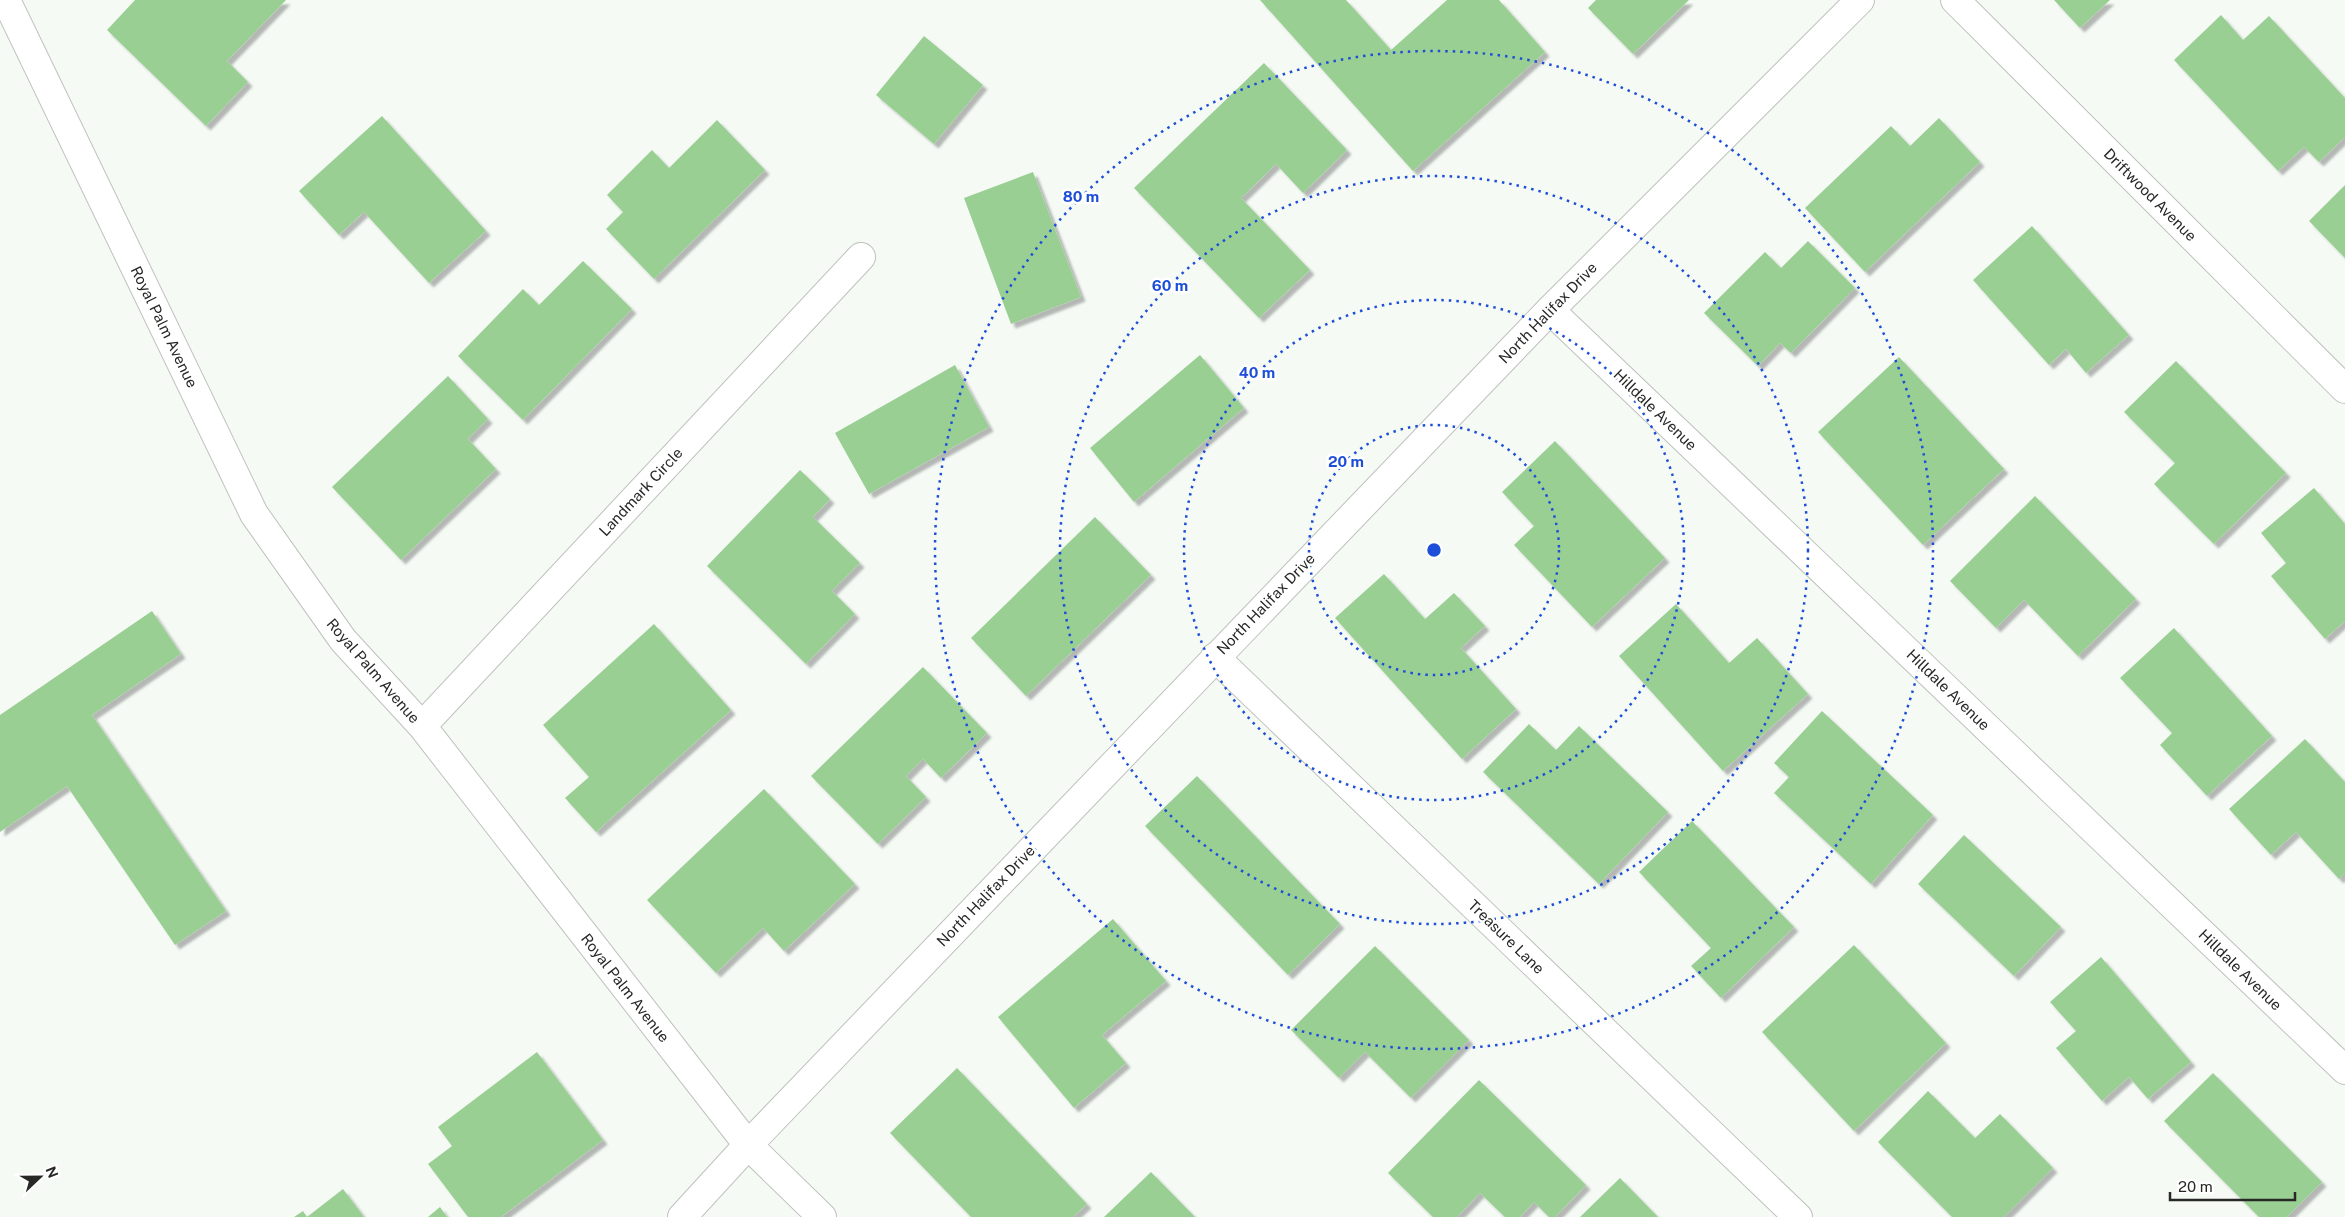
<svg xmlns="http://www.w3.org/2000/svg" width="2345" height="1217" viewBox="0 0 2345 1217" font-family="'Public Sans',sans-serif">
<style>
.building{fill:#9acf94;filter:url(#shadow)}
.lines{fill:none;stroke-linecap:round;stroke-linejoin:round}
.street-casing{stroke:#bec2bd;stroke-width:30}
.secondary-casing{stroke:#bec2bd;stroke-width:30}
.street{stroke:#fff;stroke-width:28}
.secondary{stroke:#fff;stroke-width:28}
.ring{fill:none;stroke:#1d4ed8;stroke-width:2.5;stroke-dasharray:2.5 5}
.labels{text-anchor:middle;stroke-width:5;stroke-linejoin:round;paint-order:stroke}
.street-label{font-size:15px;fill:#282927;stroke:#fff}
.centre{fill:#1d4ed8;stroke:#fff;stroke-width:2.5}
.ring-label{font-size:15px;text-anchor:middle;font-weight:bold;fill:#1d4ed8;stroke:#fff;stroke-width:5;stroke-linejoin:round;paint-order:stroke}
</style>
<defs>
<filter id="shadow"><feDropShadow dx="4.5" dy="4.5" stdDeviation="1" flood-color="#0004"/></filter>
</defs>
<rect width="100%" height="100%" fill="#f5faf5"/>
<path class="building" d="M135 0H286L227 61 248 82 206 126 107 30Z
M1260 0H1346L1391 50 1447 0H1499L1545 52 1413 171Z
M1596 0H1689L1633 54 1588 8Z
M2054 0H2110L2080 28Z
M2221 15 2243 40 2269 16 2345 98V137L2319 162 2304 147 2278 171 2174 60Z
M924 36 983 85 934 144 876 95Z
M1264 63 1347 150 1303 193 1276 164 1241 198 1310 270 1259 318 1134 188Z
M382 116 486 231 429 283 364 212 339 235 299 191Z
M1939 118 1980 162 1865 272 1805 208 1891 126 1910 146Z
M717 120 765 170 654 279 606 229 623 212 607 195 652 150 669 168Z
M1033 172 1081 297 1011 324 964 198Z
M2345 185V258L2309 221Z
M2032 226 2129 335 2086 373 2066 349 2049 365 1973 280Z
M1808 241 1855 288 1791 353 1780 343 1758 366 1704 313 1765 252 1781 268Z
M583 261 632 309 523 420 458 356 523 289 539 305Z
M1200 355 1244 408 1134 502 1090 448Z
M1899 357 2004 469 1923 545 1818 432Z
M2176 361 2286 473 2214 544 2154 484 2175 463 2124 412Z
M955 365 989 427 869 494 835 433Z
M448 376 488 419 468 439 496 469 401 560 332 487Z
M1555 441 1665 558 1592 627 1514 545 1534 526 1502 492Z
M800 470 830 499 813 517 860 563 832 591 855 614 806 664 707 566Z
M2314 488 2345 524V621L2325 639 2271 576 2286 563 2261 533Z
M2035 496 2136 599 2078 656 2024 600 1996 628 1950 581Z
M1095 517 1151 575 1026 696 971 638Z
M1384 574 1425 619 1454 593 1485 626 1461 648 1516 709 1462 759 1335 618Z
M1676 604 1729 663 1757 638 1808 694 1723 771 1619 656Z
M152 611 181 654 92 715 226 911 175 945 67 786 0 832V715Z
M654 624 731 710 596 832 565 798 589 777 543 725Z
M2174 628 2272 736 2207 796 2160 745 2172 733 2120 678Z
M923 667 987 733 941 778 923 759 906 776 926 797 878 844 811 776Z
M1822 711 1933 815 1871 884 1774 793 1789 777 1774 763Z
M1529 724 1556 750 1579 726 1668 812 1599 884 1483 772Z
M2305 739 2345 782V873L2339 879 2296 832 2271 855 2229 809Z
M1197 776 1340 924 1288 975 1145 826Z
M764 789 855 884 784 951 763 928 716 973 647 900Z
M1692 821 1794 927 1721 998 1691 966 1711 948 1639 872Z
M1964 835 2061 927 2014 976 1918 884Z
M1113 919 1166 981 1102 1035 1126 1063 1074 1108 998 1017Z
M1854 945 1946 1043 1854 1131 1762 1032Z
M1375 946 1469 1040 1411 1098 1365 1052 1339 1078 1291 1030Z
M2101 957 2191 1062 2148 1099 2129 1077 2102 1101 2056 1048 2076 1031 2050 1002Z
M537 1052 603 1140 501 1217H468L428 1164 452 1146 438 1127Z
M957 1068 1087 1204 1073 1217H971L890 1133Z
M2213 1073 2322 1182 2287 1217H2259L2164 1121Z
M1479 1080 1586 1185 1555 1217H1549L1534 1202 1520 1217H1505L1480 1193 1457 1217H1433L1388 1173Z
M1928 1091 1975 1138 2000 1114 2053 1168 2004 1217H1952L1878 1142Z
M1151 1172 1195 1217H1104Z
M1620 1178 1658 1217H1580Z
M343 1189 364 1217H294L303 1211 307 1217Z
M440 1207 447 1217H428Z"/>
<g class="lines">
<defs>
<path id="street" d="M6 0 254 514 343 640 422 726 748 1145 822 1217
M1955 0 2345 389
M1550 310 2345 1070
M1215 657 1798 1217
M422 726 861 257"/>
<path id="secondary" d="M682 1217 748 1145 1550 310 1860 0"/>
</defs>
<use href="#street" class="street-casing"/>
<use href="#secondary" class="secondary-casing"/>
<use href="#street" class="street"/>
<use href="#secondary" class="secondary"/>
</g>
<g class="ring">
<circle cx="1434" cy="550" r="125"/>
<circle cx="1434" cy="550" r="250"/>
<circle cx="1434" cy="550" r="374"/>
<circle cx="1434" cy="550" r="499"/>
</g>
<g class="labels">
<g class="street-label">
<text transform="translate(2150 195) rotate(45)" y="5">Driftwood Avenue</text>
<text transform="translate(1548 313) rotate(-46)" y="5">North Halifax Drive</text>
<text transform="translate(164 327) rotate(64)" y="5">Royal Palm Avenue</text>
<text transform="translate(1655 410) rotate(44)" y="5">Hilldale Avenue</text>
<text transform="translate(641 492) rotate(-47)" y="5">Landmark Circle</text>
<text transform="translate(1266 604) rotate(-46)" y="5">North Halifax Drive</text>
<text transform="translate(373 671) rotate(49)" y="5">Royal Palm Avenue</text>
<text transform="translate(1948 690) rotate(44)" y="5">Hilldale Avenue</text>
<text transform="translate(986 896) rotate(-46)" y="5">North Halifax Drive</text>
<text transform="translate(1506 937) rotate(44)" y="5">Treasure Lane</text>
<text transform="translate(2240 970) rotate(44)" y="5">Hilldale Avenue</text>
<text transform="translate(625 988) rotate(52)" y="5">Royal Palm Avenue</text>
</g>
</g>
<circle cx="1434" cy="550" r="8" class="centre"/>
<g class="ring-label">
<text x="1081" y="202">80 m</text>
<text x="1170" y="291">60 m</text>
<text x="1257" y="378">40 m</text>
<text x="1346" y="467">20 m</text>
</g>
<g transform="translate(40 1177) rotate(68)" stroke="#ffffff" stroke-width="4" paint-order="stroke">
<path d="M0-4L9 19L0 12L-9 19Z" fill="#282927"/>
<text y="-8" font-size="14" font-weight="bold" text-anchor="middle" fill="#282927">N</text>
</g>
<path d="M2170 1192v8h125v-8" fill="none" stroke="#282927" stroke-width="2.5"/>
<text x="2178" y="1192" font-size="15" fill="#282927" stroke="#ffffff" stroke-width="4" paint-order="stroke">20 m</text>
</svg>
